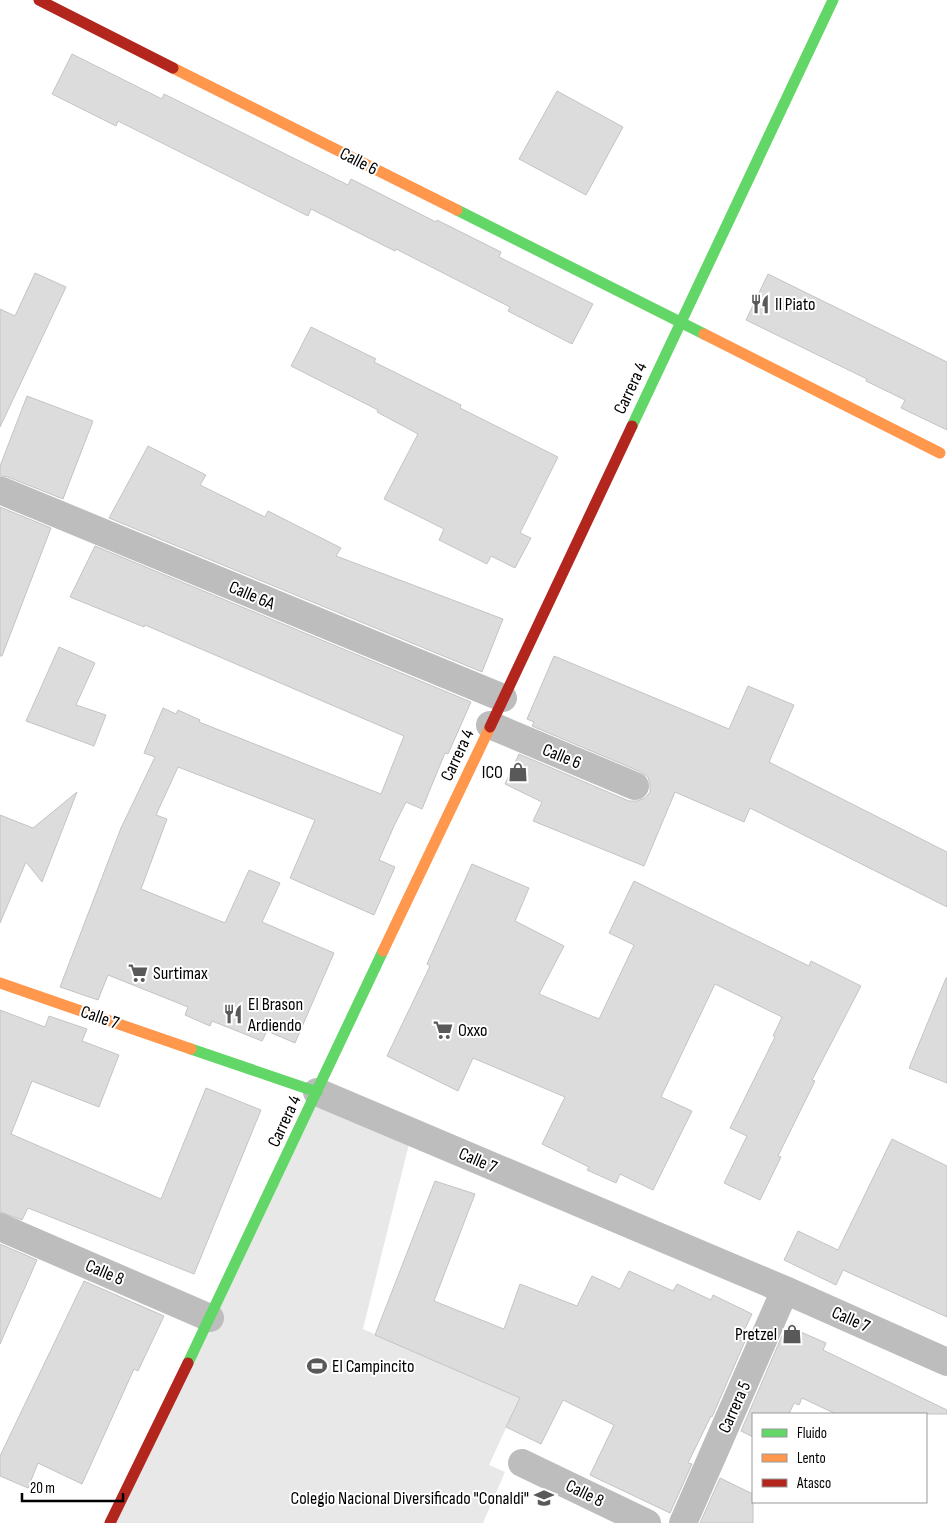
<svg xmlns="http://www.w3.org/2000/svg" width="947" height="1523" viewBox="0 0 947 1523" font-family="'Sofia Sans Condensed',sans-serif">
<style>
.green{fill:#e8e8e8}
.building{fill:#dcdcdc;stroke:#c4c4c4}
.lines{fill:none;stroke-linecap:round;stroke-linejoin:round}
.street{stroke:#bdbdbd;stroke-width:28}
.fast{stroke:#63d668;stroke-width:11}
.slow{stroke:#ff974d;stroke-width:11}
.jam{stroke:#b3261e;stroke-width:11}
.labels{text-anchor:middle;stroke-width:4;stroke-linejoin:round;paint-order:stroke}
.street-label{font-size:18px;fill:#000;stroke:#fff}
.poi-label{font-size:18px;fill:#000;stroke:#fff;text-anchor:start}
</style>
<rect width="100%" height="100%" fill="#fff"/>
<path class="green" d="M317 1092 412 1132 363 1329 520 1398 489 1465 505 1472 483 1523H110Z"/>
<path class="building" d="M72 54 162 99 164 94 348 185 351 179 436 222 437 220 501 252 499 257 593 304 572 344 508 311 510 307 396 249 395 251 311 209 308 216 118 121 116 126 52 94Z
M557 91 623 127 586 195 519 159Z
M35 273 66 287 0 427V309L15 316Z
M768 274 947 362V430L901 408 905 400 866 381 867 379 746 320Z
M311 327 376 359 374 362 461 405 460 408 558 457 520 533 531 538 515 568 491 556 487 564 439 540 444 529 384 499 418 434 377 412 378 410 291 366Z
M27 396 93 421 63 499 8 477 0 476V466Z
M148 446 206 475 200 485 265 517 268 511 341 548 336 556 503 619 482 672 109 518Z
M0 507 51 528 2 656H0Z
M95 546 471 702 448 754 445 753 422 809 406 802 394 826 379 860 395 867 374 915 290 878 315 820 178 767 156 815 167 819 141 889 225 923 249 870 280 883 262 922 334 953 295 1043 267 1031 262 1041 212 1021 210 1026 185 1015 188 1007 108 975 98 1000 60 987 121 828 155 757 144 753 163 708 176 714 178 710 200 720 199 722 381 794 404 736 145 625 144 627 70 597Z
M59 647 95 663 76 705 106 715 94 746 26 721Z
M554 656 729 729 748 686 794 705 769 762 947 852V907L750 808 744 822 675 792 644 866 533 821 542 802 505 784 519 754 629 801H637L645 798 650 792V785L648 777 641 772 532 726 534 722 527 719Z
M77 792 42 882 26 862 0 923V815L33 828Z
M472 864 529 888 515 921 564 946 539 994 599 1019 634 945 609 933 634 881 809 966 811 961 861 986 812 1080 815 1081 778 1156 781 1157 760 1200 724 1183 747 1136 730 1128 775 1037 773 1036 782 1017 715 984 661 1097 692 1111 653 1190 620 1174 616 1183 587 1170 589 1167 542 1144 565 1097 473 1058 458 1091 387 1056 430 966 427 964Z
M946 978H947V1083L909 1068Z
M0 1010 45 1027 49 1016 87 1029 82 1041 119 1055 99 1107 32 1081 11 1134 161 1199 206 1088 261 1110 194 1274 28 1208 22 1220 0 1212Z
M892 1139 947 1166V1317L843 1270 836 1285 784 1260 798 1231 838 1250Z
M435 1181 475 1194 434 1301 504 1329 520 1284 577 1306 592 1276 620 1289 629 1271 673 1291 677 1284 711 1300 713 1295 752 1314 739 1341 746 1339 712 1417 711 1416 688 1463 692 1464 670 1513 590 1475 614 1425 563 1400 541 1444 506 1427 520 1398 375 1335Z
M0 1244 37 1260 0 1344Z
M84 1281 164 1316 138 1371 134 1369 82 1484 38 1463 28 1488 0 1476V1456Z
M794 1329 826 1343 823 1350 947 1410V1414H836L802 1398 799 1405 794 1403 789 1414H753V1437L741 1431 784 1331Z
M720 1478 753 1494V1523H700Z"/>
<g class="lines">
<path class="street" d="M2 491 503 698
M490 725 635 786
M317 1092 785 1290 947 1362
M0 1227 210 1318
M522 1463 647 1523
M683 1523 785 1290"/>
<path class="fast" d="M457 210 704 334
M632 426 833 0
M191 1049 317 1092
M188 1363 383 951"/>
<path class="slow" d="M173 68 457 210
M704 334 940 453
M383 951 490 727
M0 983 191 1049"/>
<path class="jam" d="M39 0 173 68
M490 727 632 426
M110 1523 188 1363"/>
</g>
<defs>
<symbol id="restaurant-bare" viewBox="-9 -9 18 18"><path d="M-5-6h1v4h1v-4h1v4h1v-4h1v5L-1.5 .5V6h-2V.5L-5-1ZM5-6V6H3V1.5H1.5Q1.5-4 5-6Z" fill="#595959" stroke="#fff" stroke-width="2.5" paint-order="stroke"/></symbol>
<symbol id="shop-bare" viewBox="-9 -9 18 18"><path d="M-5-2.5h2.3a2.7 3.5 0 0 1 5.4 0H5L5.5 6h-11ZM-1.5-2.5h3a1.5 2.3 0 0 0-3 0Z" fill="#595959" stroke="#fff" stroke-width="2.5" paint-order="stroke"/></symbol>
<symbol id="supermarket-bare" viewBox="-9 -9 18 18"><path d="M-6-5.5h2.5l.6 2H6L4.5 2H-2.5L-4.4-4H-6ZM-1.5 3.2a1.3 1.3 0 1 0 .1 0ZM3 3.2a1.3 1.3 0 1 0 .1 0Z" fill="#595959" stroke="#fff" stroke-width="2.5" paint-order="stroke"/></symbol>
<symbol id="stadium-bare" viewBox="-9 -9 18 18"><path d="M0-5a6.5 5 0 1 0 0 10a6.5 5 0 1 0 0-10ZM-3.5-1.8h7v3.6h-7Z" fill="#595959" stroke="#fff" stroke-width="2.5" paint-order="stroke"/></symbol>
<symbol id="school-bare" viewBox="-9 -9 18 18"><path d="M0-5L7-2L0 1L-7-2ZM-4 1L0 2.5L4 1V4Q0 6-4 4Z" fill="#595959" stroke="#fff" stroke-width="2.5" paint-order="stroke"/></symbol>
</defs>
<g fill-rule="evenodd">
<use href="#restaurant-bare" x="746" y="290" width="28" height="28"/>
<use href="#shop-bare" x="504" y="758" width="28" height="28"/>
<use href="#supermarket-bare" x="124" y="959" width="28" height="28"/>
<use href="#restaurant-bare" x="219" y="1000" width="28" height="28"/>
<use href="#supermarket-bare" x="429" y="1016" width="28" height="28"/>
<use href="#shop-bare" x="778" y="1320" width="28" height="28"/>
<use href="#stadium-bare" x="303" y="1352" width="28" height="28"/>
<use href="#school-bare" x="530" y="1484" width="28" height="28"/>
</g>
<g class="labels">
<g class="street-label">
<text transform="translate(359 161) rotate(27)" y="6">Calle 6</text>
<text transform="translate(630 388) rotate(-65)" y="6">Carrera 4</text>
<text transform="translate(252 595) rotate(23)" y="6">Calle 6A</text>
<text transform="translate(457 755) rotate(-65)" y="6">Carrera 4</text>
<text transform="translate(562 756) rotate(22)" y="6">Calle 6</text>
<text transform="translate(100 1017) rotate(19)" y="6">Calle 7</text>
<text transform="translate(284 1121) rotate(-65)" y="6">Carrera 4</text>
<text transform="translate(478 1160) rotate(23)" y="6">Calle 7</text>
<text transform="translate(105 1272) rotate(23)" y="6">Calle 8</text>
<text transform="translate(851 1319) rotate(24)" y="6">Calle 7</text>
<text transform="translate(734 1407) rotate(-66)" y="6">Carrera 5</text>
<text transform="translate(585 1493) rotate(26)" y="6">Calle 8</text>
</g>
<g class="poi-label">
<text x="775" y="310">Il Piato</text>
<text x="503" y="778" text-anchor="end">ICO</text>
<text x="153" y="979">Surtimax</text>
<text x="248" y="1010">El Brason<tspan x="248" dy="21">Ardiendo</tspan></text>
<text x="458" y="1036">Oxxo</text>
<text x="777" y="1340" text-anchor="end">Pretzel</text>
<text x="332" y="1372">El Campincito</text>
<text x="529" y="1504" text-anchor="end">Colegio Nacional Diversificado "Conaldi"</text>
</g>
</g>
<rect x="752" y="1413" width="175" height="90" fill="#ffffff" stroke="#999999"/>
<rect x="762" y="1429" width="25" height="8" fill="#63d668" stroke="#999999"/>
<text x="797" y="1438" font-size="15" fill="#000000">Fluido</text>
<rect x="762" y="1454" width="25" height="8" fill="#ff974d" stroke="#999999"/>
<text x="797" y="1463" font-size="15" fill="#000000">Lento</text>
<rect x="762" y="1479" width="25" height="8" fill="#b3261e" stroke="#999999"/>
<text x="797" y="1488" font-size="15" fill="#000000">Atasco</text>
<path d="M22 1493v8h101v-8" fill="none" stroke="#000000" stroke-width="2.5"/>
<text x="30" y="1493" font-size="15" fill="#000000" stroke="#ffffff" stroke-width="4" paint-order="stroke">20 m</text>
</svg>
